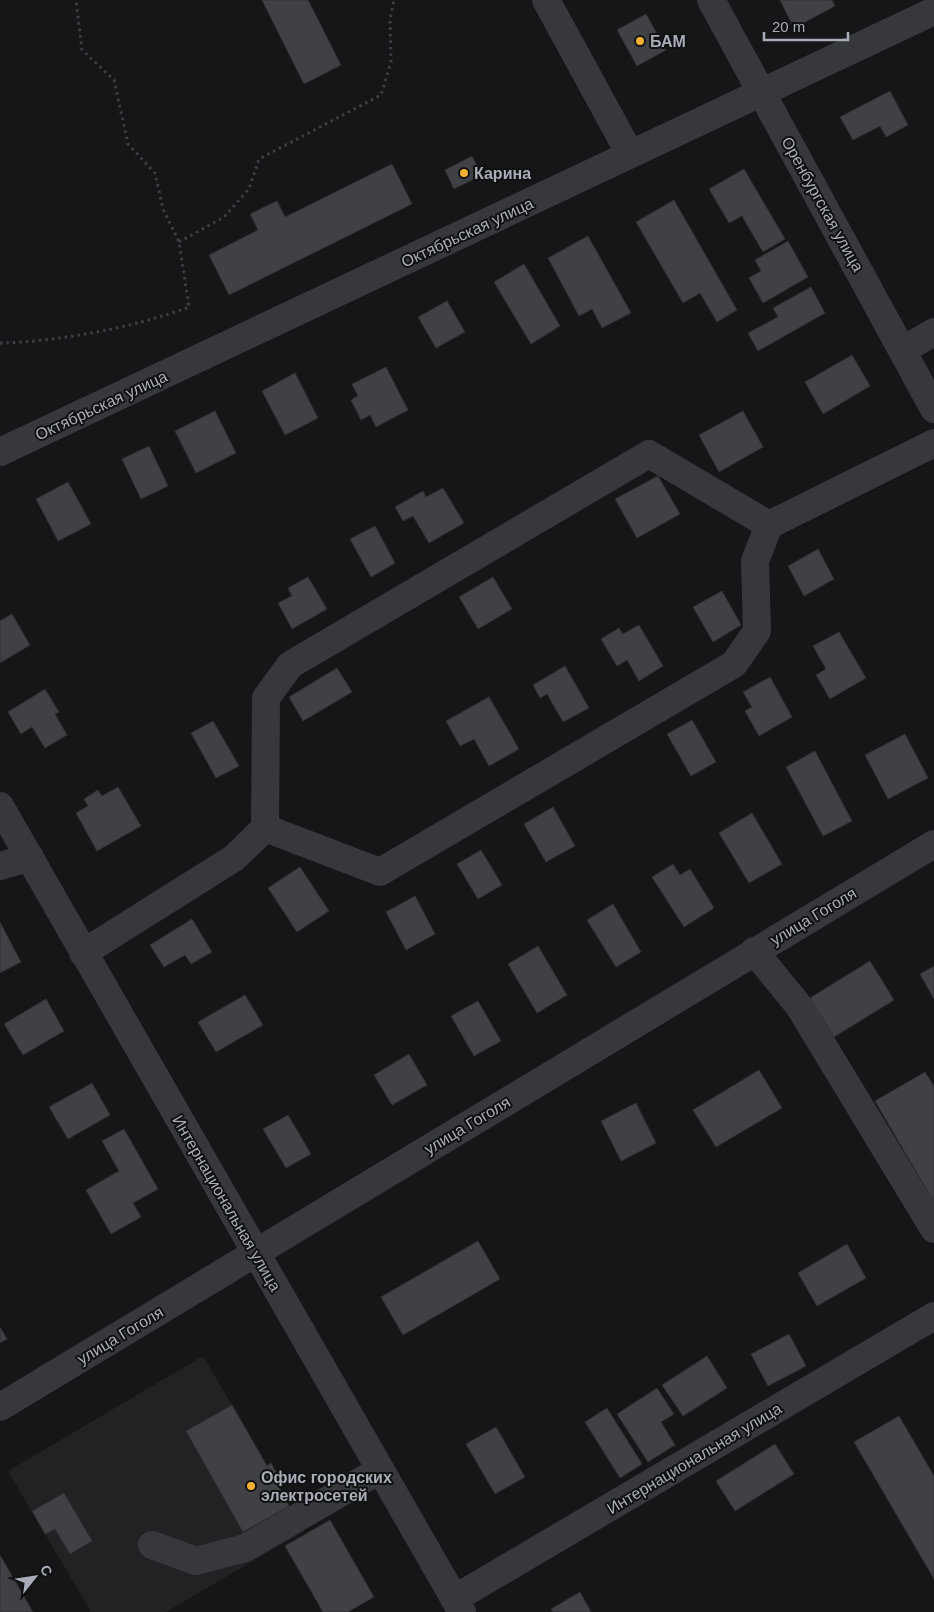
<svg xmlns="http://www.w3.org/2000/svg" width="934" height="1612" viewBox="0 0 934 1612" font-family="Helvetica,sans-serif">
<style>
.built{fill:#222225}
.building{fill:#404145;stroke:#303034}
.lines{fill:none;stroke-linecap:round;stroke-linejoin:round}
.path{stroke:#3d3f44;stroke-width:3;stroke-dasharray:2.5 4;stroke-linecap:butt}
.minor{stroke:#37383d;stroke-width:28}
.poi-dot{fill:#f2b134;stroke:#111113;stroke-width:2}
.labels{text-anchor:middle;stroke-width:4;stroke-linejoin:round;paint-order:stroke}
.poi-label{font-size:16px;font-weight:bold;fill:#a8adb8;stroke:#111113;text-anchor:start}
.street-label{font-size:16px;fill:#a8adb8;stroke:#111113}
</style>
<rect width="100%" height="100%" fill="#161618"/>
<path class="built" d="M203 1356 267 1465 271 1463 281 1481 277 1484 304 1531 166 1612H91L8 1471Z"/>
<path class="building" d="M262 0H308L341 65 304 84Z
M780 0H832L835 6 794 28Z
M646 14 666 50 637 66 617 30Z
M890 91 908 125 886 137 880 126 853 140 840 117Z
M472 156 482 175 454 189 445 170Z
M392 164 412 204 229 295 209 255 258 230 250 214 277 201 285 217Z
M744 169 785 239 763 252 742 216 729 223 709 189Z
M674 200 737 310 717 322 700 293 683 303 636 222Z
M588 236 631 313 602 328 592 309 579 316 548 258Z
M788 241 808 277 763 303 749 278 761 271 755 260Z
M524 264 560 326 531 344 494 282Z
M811 287 825 313 758 351 748 333 778 317 773 308Z
M447 301 465 332 436 348 418 317Z
M852 355 870 386 823 414 805 382Z
M386 367 408 410 376 427 370 415 361 420 351 400 358 396 352 384Z
M295 373 318 418 285 435 262 391Z
M215 411 236 453 196 473 175 431Z
M743 411 763 447 719 472 699 435Z
M149 446 168 486 141 499 122 459Z
M658 476 680 514 637 538 615 499Z
M68 482 91 524 58 541 36 499Z
M443 488 464 523 429 543 413 516 403 521 395 507 423 491 426 497Z
M375 526 395 563 371 577 350 539Z
M818 549 834 579 804 596 788 566Z
M308 577 327 609 292 629 278 603 292 596 288 588Z
M493 577 512 609 478 629 459 597Z
M722 591 741 625 713 642 693 607Z
M12 614 30 645 0 663V621Z
M639 625 663 666 639 681 627 660 617 666 601 639 619 628 623 634Z
M839 632 866 678 830 699 816 675 826 669 813 646Z
M565 666 589 708 563 722 547 694 540 698 533 685Z
M337 668 352 692 303 721 289 697Z
M770 677 792 717 759 736 745 711 752 707 743 692Z
M45 689 59 712 55 714 67 735 45 748 32 727 21 734 8 712Z
M489 697 519 749 489 766 474 739 460 746 446 721Z
M692 720 716 762 691 776 667 734Z
M213 721 239 766 216 778 191 733Z
M905 734 928 778 888 799 865 755Z
M815 751 852 821 823 836 786 767Z
M118 787 141 826 97 851 76 813 88 806 84 799 98 790 102 796Z
M553 807 575 846 546 862 524 824Z
M752 813 782 864 749 883 719 833Z
M481 850 502 885 478 899 457 864Z
M673 864 680 875 690 869 714 908 684 927 652 877Z
M300 867 329 911 297 932 268 888Z
M415 896 435 934 406 950 386 912Z
M613 904 641 952 616 967 587 920Z
M192 919 212 952 191 964 185 955 164 967 150 945Z
M0 922 21 962 0 973Z
M538 946 567 995 537 1013 508 964Z
M870 961 894 1000 834 1037 810 998Z
M934 966V999L920 974Z
M245 995 263 1025 216 1052 198 1022Z
M46 999 64 1031 23 1055 4 1024Z
M478 1001 501 1041 474 1056 451 1016Z
M409 1054 427 1085 392 1105 374 1075Z
M759 1070 782 1108 716 1147 693 1110Z
M925 1072 934 1086V1202L875 1101Z
M92 1083 110 1115 68 1139 49 1107Z
M636 1103 656 1143 621 1161 601 1121Z
M288 1115 311 1154 286 1168 263 1129Z
M124 1129 158 1189 133 1203 141 1217 111 1234 86 1190 119 1171 102 1141Z
M478 1241 500 1279 403 1335 381 1297Z
M847 1244 866 1278 817 1306 798 1273Z
M0 1327 7 1339 0 1343Z
M789 1334 806 1366 768 1386 751 1354Z
M707 1356 727 1388 683 1416 662 1385Z
M657 1388 674 1414 661 1422 675 1445 648 1462 617 1414Z
M232 1405 267 1466 271 1463 281 1481 277 1484 289 1506 243 1532 186 1431Z
M607 1408 642 1464 620 1478 585 1422Z
M899 1416 934 1476V1579L854 1442Z
M496 1427 525 1477 495 1494 466 1444Z
M775 1444 794 1474 735 1511 716 1481Z
M64 1493 92 1541 70 1554 55 1529 45 1534 32 1511Z
M330 1520 374 1597 348 1612H323L285 1546Z
M0 1555 33 1612H0Z
M580 1592 591 1612H553L551 1609Z"/>
<g class="lines">
<path class="path" d="M179 242 224 217 249 189 259 159 381 95 391 62 390 20 394 0
M0 343C57 342 136 327 189 307L179 242 163 209 155 173 128 144 114 80 82 50 76 0"/>
<path class="minor" d="M546 0 630 154
M711 0 934 409
M903 350 934 332
M0 452 934 11
M0 806 462 1612
M265 828 266 698 290 665 649 454 769 525
M0 866 30 857
M754 951 799 1006 934 1229
M83 953 234 858 265 828 380 872 734 664 757 631 755 561 769 525 934 443
M0 1407 934 844
M152 1545 196 1561 245 1548 380 1470
M454 1599 934 1316"/>
</g>
<g class="poi-dot">
<circle cx="640" cy="41" r="5"/>
<circle cx="464" cy="173" r="5"/>
<circle cx="251" cy="1486" r="5"/>
</g>
<g class="labels">
<g class="poi-label">
<text x="650" y="47">БАМ</text>
<text x="474" y="179">Карина</text>
<text x="261" y="1483">Офис городских<tspan x="261" dy="18">электросетей</tspan></text>
</g>
<g class="street-label">
<text transform="translate(823 204) rotate(61)" y="6">Оренбургская улица</text>
<text transform="translate(467 232) rotate(-25)" y="6">Октябрьская улица</text>
<text transform="translate(101 405) rotate(-25)" y="6">Октябрьская улица</text>
<text transform="translate(813 916) rotate(-31)" y="6">улица Гоголя</text>
<text transform="translate(467 1125) rotate(-31)" y="6">улица Гоголя</text>
<text transform="translate(227 1203) rotate(60)" y="6">Интернациональная улица</text>
<text transform="translate(120 1335) rotate(-31)" y="6">улица Гоголя</text>
<text transform="translate(694 1458) rotate(-31)" y="6">Интернациональная улица</text>
</g>
</g>
<g transform="translate(35 1577) rotate(60)" stroke="#111113" stroke-width="4" paint-order="stroke">
<path d="M0-4L9 19L0 12L-9 19Z" fill="#a8adb8"/>
<text y="-8" font-size="14" font-weight="bold" text-anchor="middle" fill="#a8adb8">С</text>
</g>
<path d="M764 32v8h84v-8" fill="none" stroke="#a8adb8" stroke-width="2.5"/>
<text x="772" y="32" font-size="15" fill="#a8adb8" stroke="#111113" stroke-width="4" paint-order="stroke">20 m</text>
</svg>
